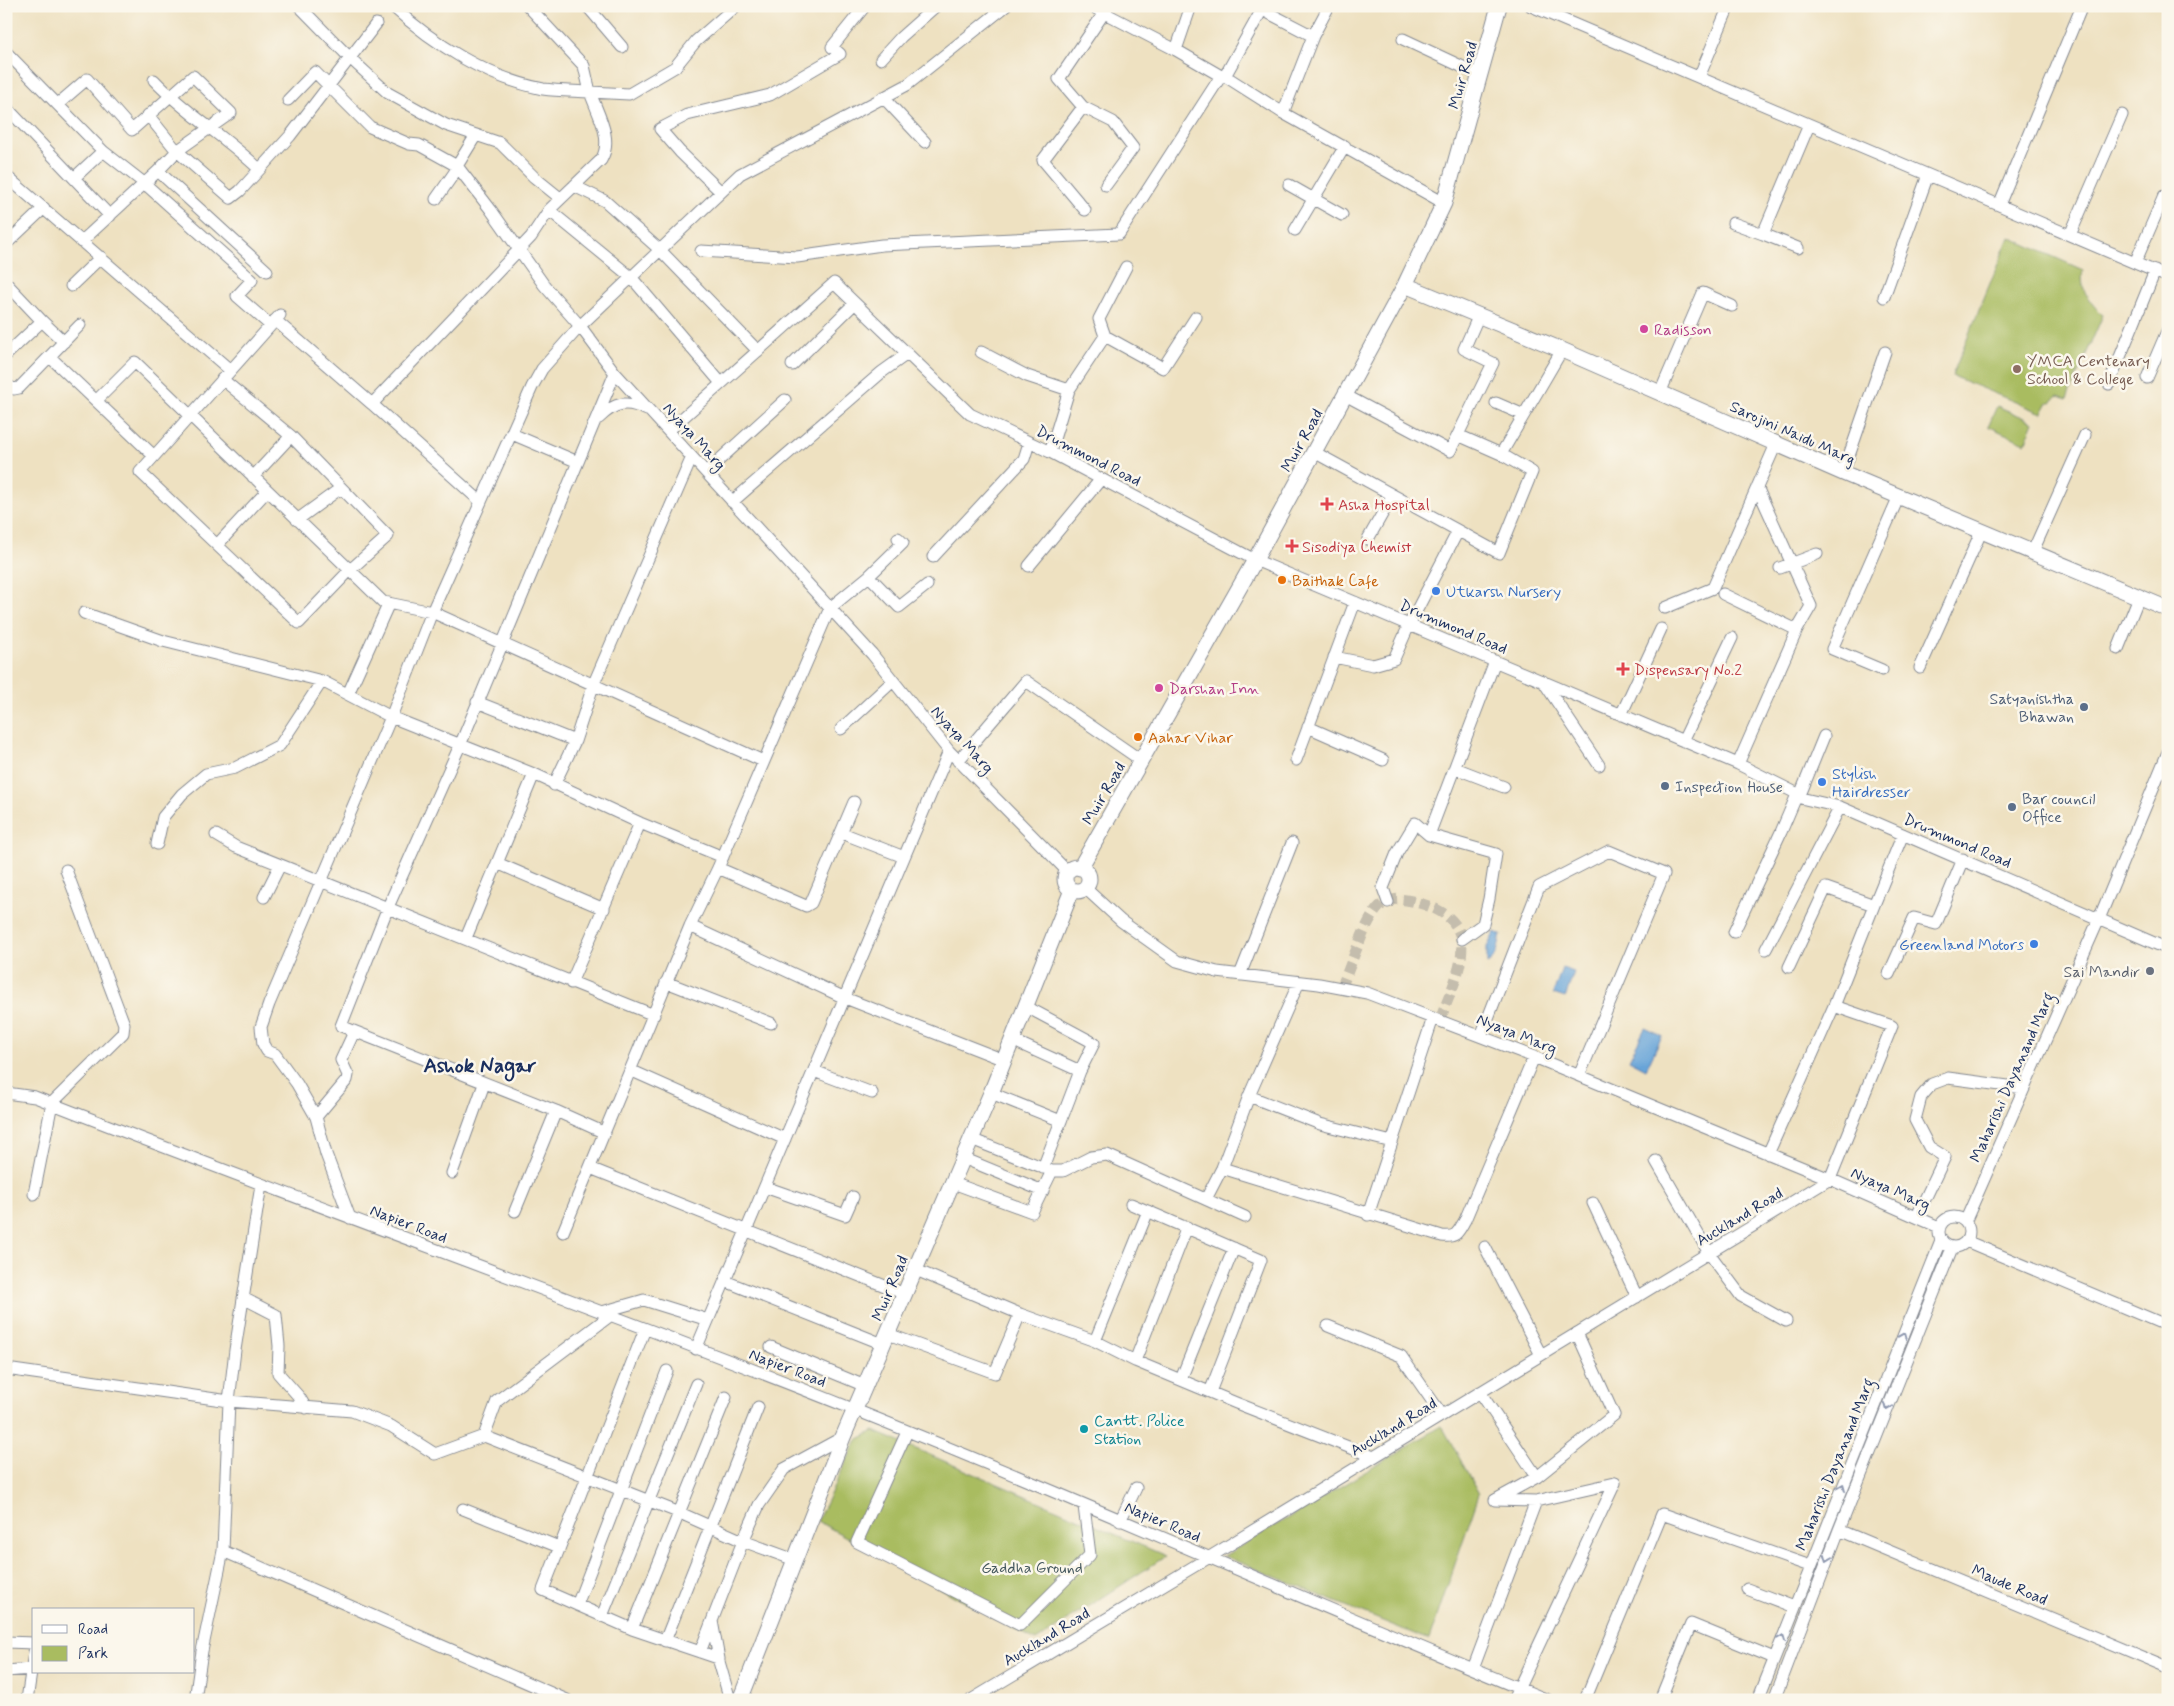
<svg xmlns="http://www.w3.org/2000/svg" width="2174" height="1706" viewBox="0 0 2174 1706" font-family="Mynerve,sans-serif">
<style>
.green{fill:#a9bc60;stroke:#62765f}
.water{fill:#67a4d8;stroke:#416a9b}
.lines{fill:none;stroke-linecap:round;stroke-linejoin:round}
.minor-tunnel{stroke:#c4bdad;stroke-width:11;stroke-dasharray:11 5.5;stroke-linecap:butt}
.minor-casing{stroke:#848890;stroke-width:13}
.major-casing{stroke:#848890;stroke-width:17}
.minor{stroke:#fff;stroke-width:11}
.major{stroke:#fff;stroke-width:15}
.oneway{stroke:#8d97ae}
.hotel-dot{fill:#d1479c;stroke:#fbf7ec;stroke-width:2}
.education-dot{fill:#8d6e63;stroke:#fbf7ec;stroke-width:2}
.health-dot{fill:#e0444e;stroke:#fbf7ec;stroke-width:2}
.food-dot{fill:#e8710a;stroke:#fbf7ec;stroke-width:2}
.shop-dot{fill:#3f7fe0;stroke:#fbf7ec;stroke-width:2}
.service-dot{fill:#5c6f8a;stroke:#fbf7ec;stroke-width:2}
.worship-dot{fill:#6b7280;stroke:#fbf7ec;stroke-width:2}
.culture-dot{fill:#0f9aa8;stroke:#fbf7ec;stroke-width:2}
.labels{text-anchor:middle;stroke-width:5;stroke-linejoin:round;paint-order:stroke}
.street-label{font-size:16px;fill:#1b2f5e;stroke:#fbf7ec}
.hotel-label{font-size:16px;fill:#b23c85;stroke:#fbf7ec;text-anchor:start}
.education-label{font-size:16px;fill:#785e54;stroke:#fbf7ec;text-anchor:start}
.health-label{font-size:16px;fill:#be3a42;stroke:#fbf7ec;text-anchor:start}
.food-label{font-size:16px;fill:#c56008;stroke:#fbf7ec;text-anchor:start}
.shop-label{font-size:16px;fill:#366cbe;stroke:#fbf7ec;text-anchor:start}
.service-label{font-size:16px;fill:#4e5e75;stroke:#fbf7ec;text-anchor:start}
.worship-label{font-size:16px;fill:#5b616d;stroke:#fbf7ec;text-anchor:end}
.culture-label{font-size:16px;fill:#0d838f;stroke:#fbf7ec;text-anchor:start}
.park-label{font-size:16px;fill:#46595f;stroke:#fbf7ec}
.district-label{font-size:21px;font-weight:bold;fill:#1b2f5e;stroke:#fbf7ec}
</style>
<rect width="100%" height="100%" fill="#fbf7ec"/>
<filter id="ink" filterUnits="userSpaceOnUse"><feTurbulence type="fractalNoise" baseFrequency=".02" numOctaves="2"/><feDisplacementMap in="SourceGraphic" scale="10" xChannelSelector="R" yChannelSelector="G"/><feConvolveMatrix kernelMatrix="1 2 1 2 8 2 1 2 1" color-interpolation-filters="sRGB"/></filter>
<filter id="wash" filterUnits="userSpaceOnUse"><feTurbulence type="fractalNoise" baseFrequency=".0096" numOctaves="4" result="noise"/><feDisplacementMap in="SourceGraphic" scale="20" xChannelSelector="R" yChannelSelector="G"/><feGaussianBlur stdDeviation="1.12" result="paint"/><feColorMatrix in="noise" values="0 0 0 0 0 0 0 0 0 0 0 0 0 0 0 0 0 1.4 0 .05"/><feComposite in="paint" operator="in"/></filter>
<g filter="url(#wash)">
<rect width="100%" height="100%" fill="#eee1c1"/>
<path class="green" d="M2009 237 2083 270C2079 289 2090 303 2103 315L2067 399 2058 396 2051 402H2048L2042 413 1952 376Z
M1997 406 2034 422 2025 443 1988 426Z
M1442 1426 1479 1494 1429 1640 1224 1556Z
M874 1431 1166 1556 1036 1641 817 1521 857 1440Z"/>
<path class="water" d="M1495 932 1501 935C1498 946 1498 958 1487 964V947Z
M1562 968 1574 972 1565 998 1553 994Z
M1645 1028 1662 1036 1646 1069 1629 1060Z"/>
</g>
<g filter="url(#ink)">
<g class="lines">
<path class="minor-tunnel" d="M1341 988C1350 968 1365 920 1380 906 1391 896 1406 899 1419 903 1488 922 1457 974 1440 1020"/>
<defs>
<path id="minor" d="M299 6 350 58 388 93 446 125 500 143 534 177 560 198
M392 6C434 44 487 78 543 89 558 91 575 91 590 92 597 113 614 139 601 160L549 210 531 237 372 404 480 501
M528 6 584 66 590 92 629 94 675 67 696 41 736 6
M587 6 622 47
M1091 6 1176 50 1221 76H1225L1283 113 1444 203
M1255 6 1313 36
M1531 6 2168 277
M1104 13 1059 79 1083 107 1113 122 1133 148 1106 185
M1403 39 1480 75
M1176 50 1191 6
M6 52 103 151 144 183 252 280 237 296 270 325
M881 59 901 37 936 6
M1225 76 1264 6
M1699 77 1729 6
M154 80C186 114 226 137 259 169
M883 97 925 142
M288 100 315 72 370 127 409 144 419 145 457 166 491 210 544 285 580 326 615 373 872 654 949 751 1068 872
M58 104 87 79 132 130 193 76 231 113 177 151 158 171 81 242
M6 107 110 216
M1083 107 1043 160 1085 210
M1283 113 1313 36 1329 6
M148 115 177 151 231 198 240 191 290 136 376 24
M158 171 267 271
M6 176 230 370
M74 178 103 151
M1289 185 1342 215
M574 186 605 201 660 250 758 351
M721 192 680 152 660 129 687 115 770 95 840 54 832 47 865 6
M436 199 457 169V166L476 135
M1999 205 2082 6
M549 210 631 277 721 383
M1733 223 1763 234
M1295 230 1345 146
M2070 235 2122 115
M6 244 44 208
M1798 248 1763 234 1809 125
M701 251 797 257 882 245 1119 234 1221 76
M2135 263 2164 196
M6 283 42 321 6 355
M71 286 101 257
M1884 297 1928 175
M275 320 372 404
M42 321 64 342
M1105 336 1163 368 1196 317
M981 352 1027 376 1069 390
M50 357 154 456
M792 365 855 303
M2147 378 2168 329
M222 379 291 436 388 536 350 570 299 623 140 472 280 315
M2109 384 2155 271
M6 385 14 389 19 388 80 325
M1660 393 1703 293 1732 306
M1345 395 1450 451 1493 363 1464 349 1479 315
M96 401 135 362 383 602 432 612 763 761
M1496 403 1524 415
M599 418C615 402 627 400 647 410
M668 431 834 283 970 414 1050 452 1255 560 1738 764 1800 795 1796 797 1840 807 2168 949
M512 434 578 462
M1050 452 1069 390 1105 336 1099 319 1126 267
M1314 452 1499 553 1532 472 1501 454 1458 435
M1501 454 1562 350
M706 472 785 400
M1843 473 1885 352
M253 477 291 436
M1757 487 1811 606 1797 630
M732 502 882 372 907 354
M297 520 341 488
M1368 539 1393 495
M217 545 267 491
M2033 551 2085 435
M933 557 1024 459 1029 443
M1029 566 1101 479
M1780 568 1817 554
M869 576 899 607 927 585
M1723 594 1797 630 1738 764
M1665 608 1713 588 1776 444
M84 613 163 641 322 681 391 717 534 774 640 823 723 857
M2118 649 2139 597
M1334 657 1373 665 1394 659 1409 625 1458 531
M1920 668 1982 530
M1882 670 1832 649 1899 496
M1543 681 1599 765
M348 694 389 603
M477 702 575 741
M1621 715 1661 629
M1308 727 1383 760
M841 729 893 681
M1683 741 1732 638
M1296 760 1355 602
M958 761 1026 681 1142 761
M1455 768 1504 787
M554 785 575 741 594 683 692 457
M1800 795 1824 736
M842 833 904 857
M216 835 236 847 654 1015
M1429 835 1496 854 1489 899 1483 924 1462 939
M157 844 163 817 182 794 206 774 235 768 280 745 322 681
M497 863 604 909
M718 868 806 906 811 903 854 802
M1085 888 1121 921 1177 961 1217 972 1319 984 1367 993 1534 1057 1830 1179 1939 1227
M264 897 280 865
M1388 902 1383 888 1397 853 1415 823 1429 835 1495 661
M690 926 845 998 1004 1060
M1734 932 1781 832 1796 797
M466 938 534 774
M1766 949 1840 807
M1789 967 1826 888 1874 905 1903 834
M1889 974 1914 918 1936 924 1963 859
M1240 975 1292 843
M666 982 771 1023
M571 983 640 823
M1025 1006 1094 1043 1080 1071 1043 1168
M1834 1006 1874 905
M1481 1036 1539 887 1609 851 1664 874 1579 1076
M1012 1040 1080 1071
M630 1070 785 1139
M814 1071 872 1093
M6 1093 35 1097C306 1204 582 1301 853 1409 1086 1502 1315 1605 1548 1700
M991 1093 1061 1121
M1249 1096 1320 1124 1392 1142
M316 1117 347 1080 348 1075 341 1060 354 1032
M605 1133 556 1111 341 1026 388 907 461 743 615 373
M971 1139 1052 1171H1063L1091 1157 1107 1155 1245 1217
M963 1158 1043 1191
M1656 1161 1709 1253 1741 1296 1786 1321
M590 1168 905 1294
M1222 1168 1442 1236C1457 1238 1458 1232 1465 1220L1534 1057
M452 1173 484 1084
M953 1183 1032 1212 1052 1171
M765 1187 845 1215 853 1197
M34 1194 52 1103 123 1033 124 1024 66 870
M1206 1199 1222 1168 1249 1096 1299 982
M1593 1203 1637 1297
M1131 1204 1261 1260 1210 1392
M515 1211 556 1111
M1368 1215 1433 1018
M1917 1216 1945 1157 1929 1147 1915 1120 1921 1097 1932 1084 1948 1078 2023 1088
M1939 1232a15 15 0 1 1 30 0a15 15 0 1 1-30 0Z
M350 1218 326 1154 316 1117 297 1084 275 1054 267 1051 263 1044 261 1027 269 1004 391 717 432 612 532 387 542 369 580 326 740 174 907 85 1006 6
M1965 1222 2099 919 2168 752
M563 1232 690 926 718 868 830 608 869 576 903 543 898 538
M1966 1241 2168 1326
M1485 1247 1541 1355
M916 1270 1020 1314 1095 1341 1135 1361 1236 1403 1374 1457
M725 1281 883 1344
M243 1298 276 1315 279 1346 278 1373 300 1398 306 1408
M602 1312 644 1300 708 1320
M1328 1326 1401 1356 1442 1415
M645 1329 543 1590 632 1629 718 1658 730 1700
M1577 1333 1614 1415 1537 1477 1495 1500 1536 1501 1615 1483
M888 1334 995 1373 1020 1314
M1095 1341 1148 1211
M771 1347 865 1386
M696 1349 949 751
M1135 1361 1187 1227
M6 1369 229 1401 352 1411 391 1426 435 1454 484 1436 497 1401 611 1315
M1181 1379 1234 1248
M1480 1392 1537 1477
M907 1432 857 1542 1020 1625 1090 1555 1084 1506
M484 1436 680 1513 743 1541 795 1560
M463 1509 559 1547
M1120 1521 1136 1488
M1839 1530 2168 1668
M223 1551 567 1700
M1747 1589 1794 1607
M577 1605 667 1371
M602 1616 696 1384
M712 1621 719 1659
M632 1629 726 1397
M665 1641 758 1407
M6 1642 34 1643
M700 1652 743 1541 759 1505 784 1469 843 1437
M1473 1669 1536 1501
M6 1671 31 1669
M27 1700 34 1652
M195 1700 202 1651 223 1551 229 1401 235 1350 261 1185
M971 1700 1208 1558 1830 1179 1892 1026 1834 1006 1768 1154
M1513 1700 1615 1483
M1585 1700 1662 1514 1810 1566
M1660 1700 1691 1624 1774 1658
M1758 1700 1941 1241
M1774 1700 1839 1530 1952 1248"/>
<path id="major" d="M1405 285 1562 350 1843 473 2168 609
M1065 879a12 12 0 1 1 24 0a12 12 0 1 1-24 0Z
M1080 868 1255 560 1405 285 1444 203 1499 6
M740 1700 843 1437 991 1093 1072 890"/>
</defs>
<use href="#minor" class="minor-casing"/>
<use href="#major" class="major-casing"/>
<use href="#minor" class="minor"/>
<use href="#major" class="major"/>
</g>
<defs><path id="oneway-chevron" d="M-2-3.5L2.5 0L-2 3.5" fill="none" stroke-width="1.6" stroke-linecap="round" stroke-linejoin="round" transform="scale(1.25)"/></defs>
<g class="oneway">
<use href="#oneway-chevron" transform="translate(1903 1336) rotate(-68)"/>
<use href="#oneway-chevron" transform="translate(1888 1407) rotate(112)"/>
<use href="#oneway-chevron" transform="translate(1842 1487) rotate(-68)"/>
<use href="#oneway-chevron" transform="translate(1828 1558) rotate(111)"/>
<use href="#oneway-chevron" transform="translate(1782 1638) rotate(-69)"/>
</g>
</g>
<g class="hotel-dot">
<circle cx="1644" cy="329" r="5"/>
<circle cx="1159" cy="688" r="5"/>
</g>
<circle class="education-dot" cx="2017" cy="369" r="5"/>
<g class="health-dot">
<path d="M1324.5 496.5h5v5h5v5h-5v5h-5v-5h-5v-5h5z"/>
<path d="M1289.5 538.5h5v5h5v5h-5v5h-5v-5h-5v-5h5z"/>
<path d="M1620.5 661.5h5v5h5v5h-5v5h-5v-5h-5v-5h5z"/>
</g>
<g class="food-dot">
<circle cx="1282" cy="580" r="5"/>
<circle cx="1138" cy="737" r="5"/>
</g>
<g class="shop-dot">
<circle cx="1436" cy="591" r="5"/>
<circle cx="1822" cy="782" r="5"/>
<circle cx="2034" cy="944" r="5"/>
</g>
<g class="service-dot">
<circle cx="2084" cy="707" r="5"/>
<circle cx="1665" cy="786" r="5"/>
<circle cx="2012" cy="807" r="5"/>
</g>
<circle class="worship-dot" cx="2150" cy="971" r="5"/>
<circle class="culture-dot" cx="1084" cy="1429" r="5"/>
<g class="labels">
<g class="street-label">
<text transform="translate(1462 75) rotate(-74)" y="6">Muir Road</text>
<text transform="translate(1793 432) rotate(24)" y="6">Sarojini Naidu Marg</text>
<text transform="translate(695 436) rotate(48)" y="6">Nyaya Marg</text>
<text transform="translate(1301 440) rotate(-61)" y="6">Muir Road</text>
<text transform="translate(1089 455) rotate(27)" y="6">Drummond Road</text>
<text transform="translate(1454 626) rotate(23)" y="6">Drummond Road</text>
<text transform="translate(963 739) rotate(48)" y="6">Nyaya Marg</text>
<text transform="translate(1103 793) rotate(-60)" y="6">Muir Road</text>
<text transform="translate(1958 840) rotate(23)" y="6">Drummond Road</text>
<text transform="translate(1517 1033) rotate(22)" y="6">Nyaya Marg</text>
<text transform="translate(2011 1077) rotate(-66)" y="6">Maharishi Dayanand Marg</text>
<text transform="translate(1891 1188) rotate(24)" y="6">Nyaya Marg</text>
<text transform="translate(1739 1216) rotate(-31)" y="6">Auckland Road</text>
<text transform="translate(409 1223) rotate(21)" y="6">Napier Road</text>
<text transform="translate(889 1288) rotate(-67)" y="6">Muir Road</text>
<text transform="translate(788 1367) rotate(21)" y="6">Napier Road</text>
<text transform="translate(1393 1426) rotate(-31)" y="6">Auckland Road</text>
<text transform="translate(1834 1464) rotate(-68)" y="6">Maharishi Dayanand Marg</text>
<text transform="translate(1163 1521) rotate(23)" y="6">Napier Road</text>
<text transform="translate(2010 1584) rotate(23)" y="6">Maude Road</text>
<text transform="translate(1046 1636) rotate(-31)" y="6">Auckland Road</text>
</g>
<g class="hotel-label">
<text x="1654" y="335">Radisson</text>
<text x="1169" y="694">Darshan Inn</text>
</g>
<g class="education-label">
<text x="2027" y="366">YMCA Centenary<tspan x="2027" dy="18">School &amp; College</tspan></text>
</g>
<g class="health-label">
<text x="1338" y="510">Asha Hospital</text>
<text x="1302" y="552">Sisodiya Chemist</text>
<text x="1634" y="675">Dispensary No.2</text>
</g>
<g class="food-label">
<text x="1292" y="586">Baithak Cafe</text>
<text x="1148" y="743">Aahar Vihar</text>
</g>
<g class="shop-label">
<text x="1446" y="597">Utkarsh Nursery</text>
<text x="1832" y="779">Stylish<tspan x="1832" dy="18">Hairdresser</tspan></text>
<text x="2024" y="950" text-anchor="end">Greenland Motors</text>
</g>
<g class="service-label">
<text x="2074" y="704" text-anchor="end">Satyanishtha<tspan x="2074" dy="18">Bhawan</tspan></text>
<text x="1675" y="792">Inspection House</text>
<text x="2022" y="804">Bar council<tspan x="2022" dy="18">Office</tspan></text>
</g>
<g class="worship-label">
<text x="2140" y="977">Sai Mandir</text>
</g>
<g class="culture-label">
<text x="1094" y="1426">Cantt. Police<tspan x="1094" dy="18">Station</tspan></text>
</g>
<g class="park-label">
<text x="1032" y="1573">Gaddha Ground</text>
</g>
<g class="district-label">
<text x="480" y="1072">Ashok Nagar</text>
</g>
</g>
<rect width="2174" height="1706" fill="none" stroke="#fbf7ec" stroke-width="25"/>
<rect x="32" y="1608" width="162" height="65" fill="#fbf7ec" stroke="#a1a7b3"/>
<rect x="42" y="1625" width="25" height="8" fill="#ffffff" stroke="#a1a7b3"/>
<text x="78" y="1634" font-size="15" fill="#1b2f5e">Road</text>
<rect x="42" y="1646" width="25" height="15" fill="#a9bc60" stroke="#a1a7b3"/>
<text x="78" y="1658" font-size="15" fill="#1b2f5e">Park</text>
</svg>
